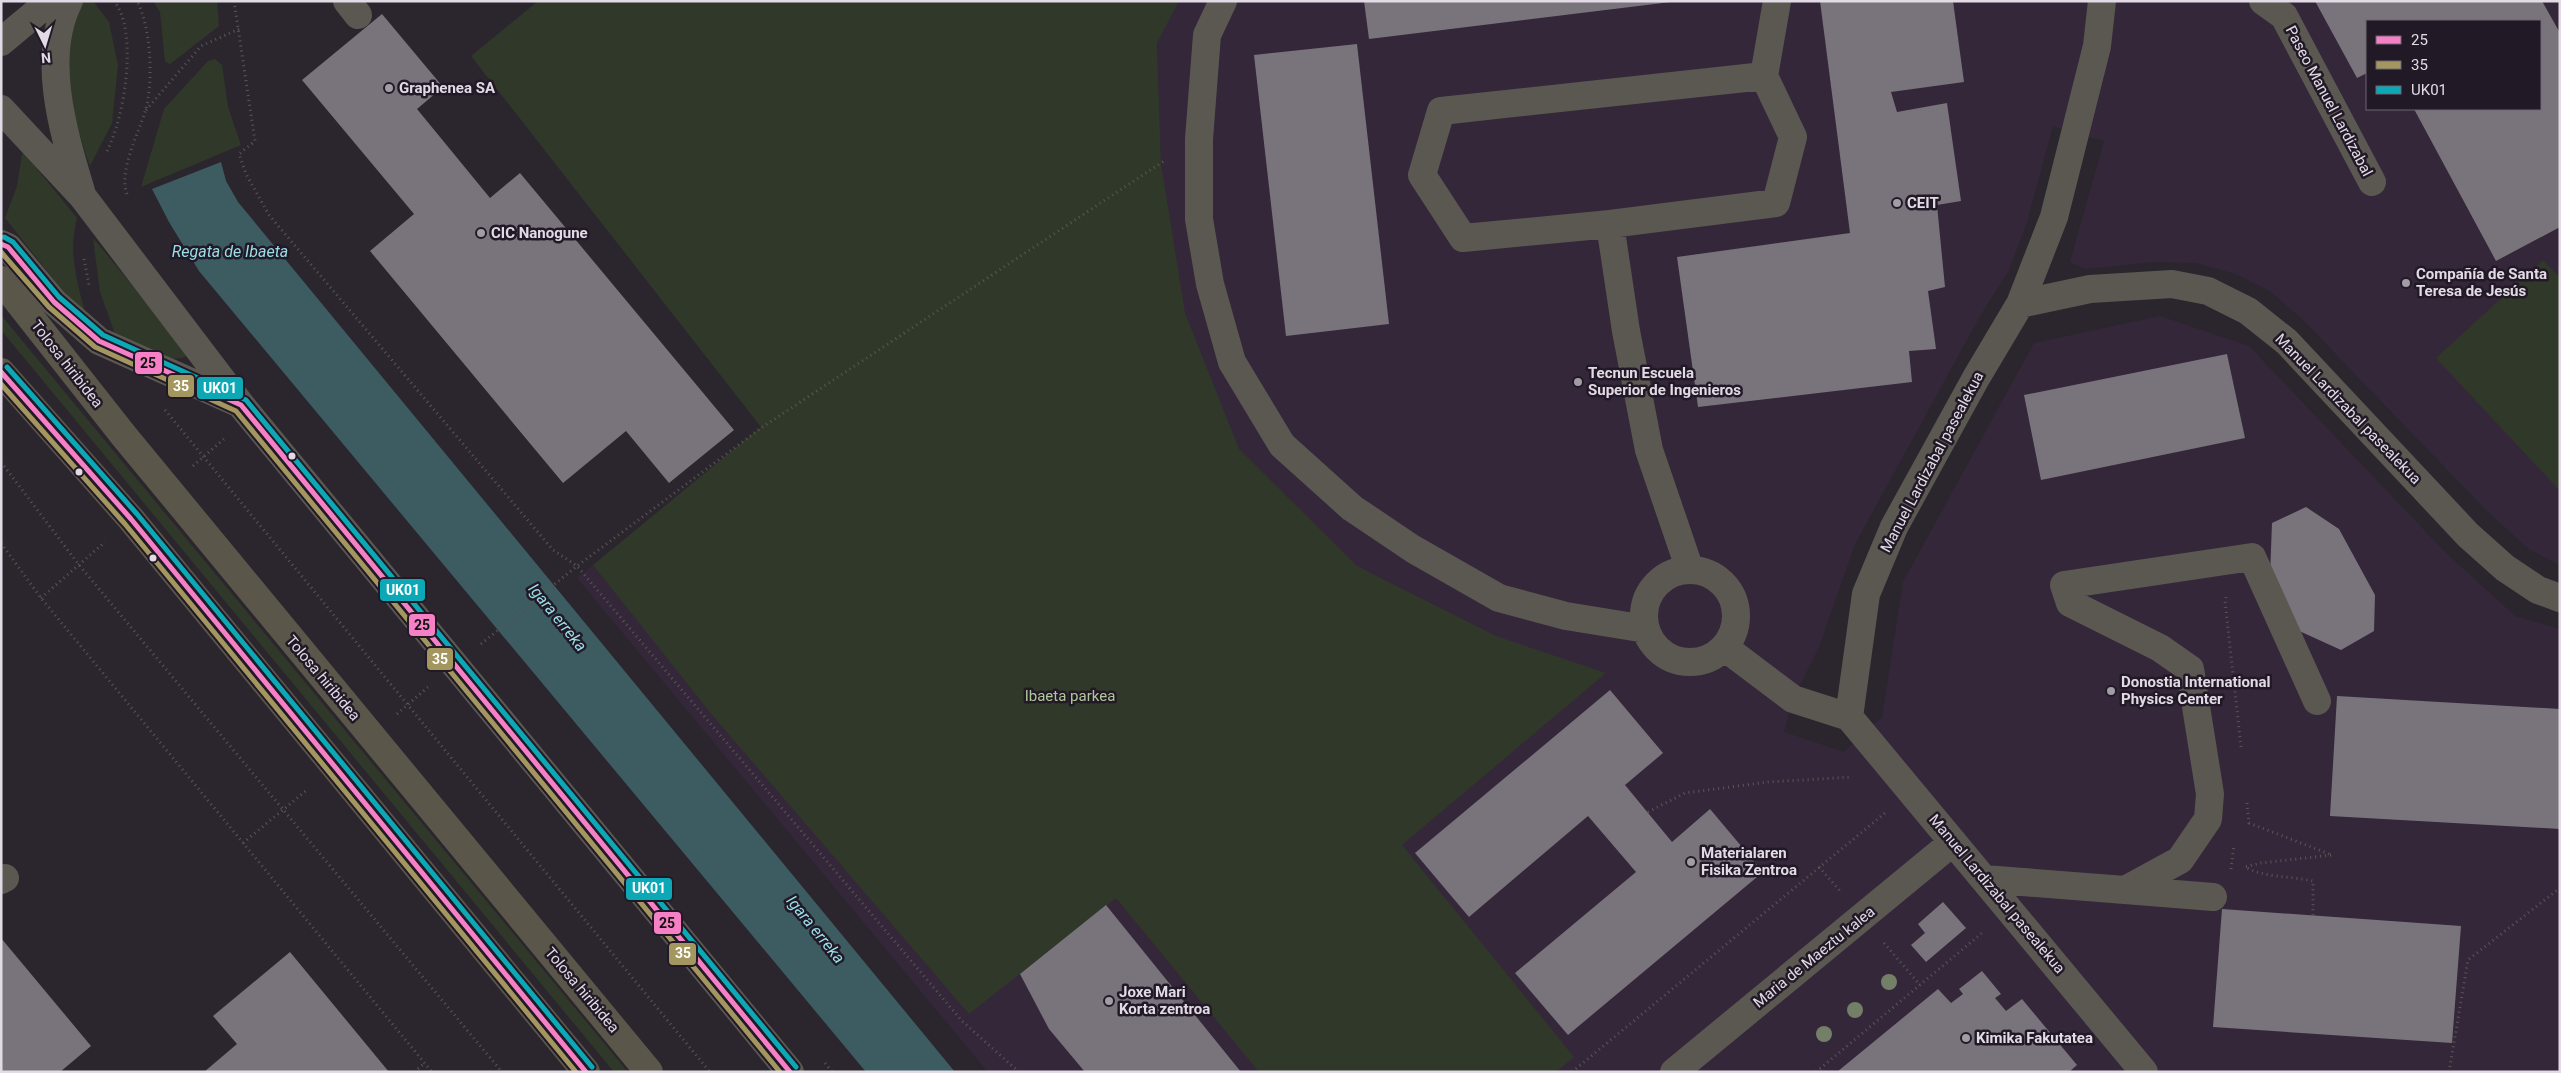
<svg xmlns="http://www.w3.org/2000/svg" width="2561" height="1073" viewBox="0 0 2561 1073" font-family="Roboto,sans-serif">
<style>
.built{fill:#342739;fill-rule:evenodd}
.green{fill:#303829}
.water{fill:#3c5c61}
.building{fill:#79747c}
.lines{fill:none;stroke-linecap:round;stroke-linejoin:round}
.path{stroke:#5b5755;stroke-width:3;stroke-dasharray:1 4;stroke-linecap:butt}
.minor{stroke:#5b5852;stroke-width:28}
.major{stroke:#5b564a;stroke-width:28}
.bus-1-casing{stroke:#221927;stroke-width:9}
.bus-2-casing{stroke:#221927;stroke-width:9}
.bus-3-casing{stroke:#221927;stroke-width:9}
.bus-1{stroke:#f680c6;stroke-width:5}
.bus-2{stroke:#a4965f;stroke-width:5}
.bus-3{stroke:#0da8b6;stroke-width:5}
.tree{fill:#747f68}
.poi-dot{fill:#a29ca5;stroke:#221927;stroke-width:2}
.bus-dot{fill:#e2dbe5;stroke:#221927;stroke-width:2}
.labels{text-anchor:middle;stroke-width:5;stroke-linejoin:round;paint-order:stroke}
.poi-label{font-size:15px;font-weight:bold;fill:#e2dbe5;stroke:#221927;text-anchor:start}
.street-label{font-size:15px;fill:#e2dbe5;stroke:#221927}
.park-label{font-size:15px;fill:#b0c898;stroke:#221927}
.water-label{font-size:16px;font-style:italic;fill:#99dfea;stroke:#221927}
.line-badge{stroke:#221927;stroke-width:2}
.badge-label{font-size:14px;text-anchor:middle;font-weight:bold;fill:#fff}
.pale-badge-label{font-size:14px;text-anchor:middle;font-weight:bold;fill:#111}
</style>
<rect width="100%" height="100%" fill="#2b262e"/>
<path class="built" d="M1166 1H2560V565L2529 549 2487 511 2303 320 2270 291 2236 274 2196 263 2152 262 2085 269 2070 262 2104 141 2053 126 2027 222 2008 272 1980 316 1855 544 1819 647 1793 699 1784 732 1844 752 1882 717 1903 582 2034 343 2160 316 2249 346 2445 552 2515 616 2560 629V1072H988L577 578 761 428 1161 163 1157 42ZM2367 21H2540V109H2367Z"/>
<path class="green" d="M84 1H93L109 22 118 65 112 123 90 166C75 126 51 37 84 1Z
M153 1H217L219 26 170 64 165 62 160 12Z
M538 1H1179L1157 43 1161 163 1185 313 1239 449 1357 566 1496 636 1606 673 1402 845 1574 1057 1556 1072H1259L1116 898 969 1014 713 716 593 565 761 427 471 56Z
M215 59 222 65 228 107 241 145 141 187 164 109 208 61Z
M22 154H25L77 218C68 252 77 282 86 316L70 300 5 218 17 186Z
M93 238 188 352 185 357C163 364 136 347 116 337L100 292Z
M2543 260 2560 278V491L2436 358Z
M1 315 628 1072H614L1 330Z"/>
<path class="water" d="M221 162 226 181 238 202 955 1072H866L199 271 169 222 152 189Z"/>
<path class="building" d="M1364 1H1671V2L1369 39Z
M1820 1H1953L1964 82 1891 92 1897 112 1947 103 1961 201 1937 205 1945 287 1928 291 1936 349 1909 351 1912 382 1698 407 1677 257 1850 233Z
M2315 1H2542L2560 33V227L2496 261 2414 109H2540V21H2367V73L2357 78Z
M382 14 443 87 417 109 490 198 520 173 734 430 669 483 626 431 563 483 370 251 414 214 302 80Z
M1357 44 1389 324 1286 336 1254 55Z
M2227 354 2245 438 2041 480 2024 395Z
M2306 507 2339 529 2375 595 2374 631 2341 650 2297 630 2270 576 2272 523Z
M1610 690 1663 753 1625 785 1672 842 1710 809 1763 872 1568 1035 1515 973 1636 872 1588 816 1469 917 1415 853Z
M2337 696 2560 709V829L2330 816Z
M1943 902 1966 928 1926 962 1911 945 1925 933 1918 924Z
M1106 905 1241 1072H1085L1049 1029 1020 974Z
M2222 909 2461 926 2452 1043 2213 1027Z
M1 938 91 1046 60 1072H1Z
M290 952 389 1072H204L237 1044 213 1016Z
M1982 971 2001 994 1995 998 2006 1011 2022 999 2077 1065 2069 1072H1837L1938 989 1951 1003 1963 994 1959 989Z"/>
<g class="lines">
<path class="path" d="M234 1 255 141 239 154 246 174 269 215 553 550 577 566 962 1021 1019 1072
M146 110 201 46 239 29
M107 151C124 119 139 31 114 1
M127 194C118 172 139 132 145 112 154 83 151 27 137 1
M84 259 89 285
M165 410 710 1072
M1 462 79 565 502 1072
M193 466 224 439
M1 543 41 598 432 1072
M2226 597 2225 601 2241 747
M41 598 105 542
M481 644 577 566 761 428 1164 161
M397 714 428 687
M2247 803 2249 823 2332 855 2261 863 2245 867C2265 878 2291 876 2313 881V916
M1648 812 1685 793 1768 782 1852 777
M243 843 308 789
M1819 867 1840 891
M2231 869 2234 845
M1884 943 1920 985
M825 1063 832 1072
M414 1072 425 1063
M1572 1072 1885 813
M1816 1072 1982 933
M2449 1072 2468 960 2560 888"/>
<path class="minor" d="M69 1C40 58 64 134 81 191
M347 1 358 15
M1223 1 1207 35 1199 139V219L1210 284 1232 362 1282 445 1352 508 1413 549 1499 598 1566 616 1646 629
M2263 1 2284 16 2372 182
M1 42 50 1
M1764 76 1793 137 1776 203 1610 224 1463 238 1422 175 1441 111Z
M1764 76 1777 1
M1 109 83 197 241 405 790 1072
M1610 224 1626 331 1649 450 1690 570
M1 244 8 247 54 302 99 341 238 403
M2020 304 2090 289 2172 284 2208 291 2248 311 2287 342 2468 535 2505 568 2538 590 2560 598
M1644 616a46 46 0 1 1 92 0a46 46 0 1 1-92 0Z
M1724 647 1793 699 1849 717 2144 1072
M1849 717 1866 594 1894 527 1976 378 2020 304 2054 217 2097 46 2102 1
M1984 879 2125 890 2180 860 2208 819 2210 794 2190 669 2160 648 2070 603 2064 585 2252 557 2317 701
M1 880 5 878
M2125 890 2213 897
M1674 1072 1953 842"/>
<path class="major" d="M1 280 124 436 649 1072
M1 372 131 519 586 1072"/>
<defs>
<path id="bus-1" d="M1 244 8 247 54 302 99 341 241 405 790 1072
M1 372 131 519 586 1072"/>
<path id="bus-2" d="M1 252 49 307 95 347 236 411 780 1072
M1 384 125 524 576 1072"/>
<path id="bus-3" d="M4 237 13 242 59 297 103 335 246 400 796 1067
M7 367 137 514 592 1067"/>
</defs>
<use href="#bus-1" class="bus-1-casing"/>
<use href="#bus-2" class="bus-2-casing"/>
<use href="#bus-3" class="bus-3-casing"/>
<use href="#bus-1" class="bus-1"/>
<use href="#bus-2" class="bus-2"/>
<use href="#bus-3" class="bus-3"/>
</g>
<g class="tree">
<circle cx="1889" cy="982" r="8"/>
<circle cx="1855" cy="1010" r="8"/>
<circle cx="1824" cy="1034" r="8"/>
</g>
<g class="poi-dot">
<circle cx="389" cy="88" r="5"/>
<circle cx="1897" cy="203" r="5"/>
<circle cx="481" cy="233" r="5"/>
<circle cx="2406" cy="283" r="5"/>
<circle cx="1578" cy="382" r="5"/>
<circle cx="2111" cy="691" r="5"/>
<circle cx="1691" cy="862" r="5"/>
<circle cx="1109" cy="1001" r="5"/>
<circle cx="1966" cy="1038" r="5"/>
</g>
<g class="bus-dot">
<circle cx="292" cy="456" r="4.5"/>
<circle cx="79" cy="472" r="4.5"/>
<circle cx="153" cy="558" r="4.5"/>
</g>
<g class="labels">
<g class="poi-label">
<text x="399" y="93">Graphenea SA</text>
<text x="1907" y="208">CEIT</text>
<text x="491" y="238">CIC Nanogune</text>
<text x="2416" y="279">Compañía de Santa<tspan x="2416" dy="17">Teresa de Jesús</tspan></text>
<text x="1588" y="378">Tecnun Escuela<tspan x="1588" dy="17">Superior de Ingenieros</tspan></text>
<text x="2121" y="687">Donostia International<tspan x="2121" dy="17">Physics Center</tspan></text>
<text x="1701" y="858">Materialaren<tspan x="1701" dy="17">Fisika Zentroa</tspan></text>
<text x="1119" y="997">Joxe Mari<tspan x="1119" dy="17">Korta zentroa</tspan></text>
<text x="1976" y="1043">Kimika Fakutatea</text>
</g>
<g class="street-label">
<text transform="translate(2329 101) rotate(62)" y="5">Paseo Manuel Lardizabal</text>
<text transform="translate(67 364) rotate(52)" y="5">Tolosa hiribidea</text>
<text transform="translate(2348 409) rotate(46)" y="5">Manuel Lardizabal pasealekua</text>
<text transform="translate(1932 462) rotate(-62)" y="5">Manuel Lardizabal pasealekua</text>
<text transform="translate(323 678) rotate(50)" y="5">Tolosa hiribidea</text>
<text transform="translate(1997 894) rotate(50)" y="5">Manuel Lardizabal pasealekua</text>
<text transform="translate(1814 957) rotate(-39)" y="5">Maria de Maeztu kalea</text>
<text transform="translate(582 990) rotate(50)" y="5">Tolosa hiribidea</text>
</g>
<g class="park-label">
<text x="1070" y="701">Ibaeta parkea</text>
</g>
<g class="water-label">
<text x="230" y="257">Regata de Ibaeta</text>
<text transform="translate(558 617) rotate(51)" y="6">Igara erreka</text>
<text transform="translate(816 929) rotate(51)" y="6">Igara erreka</text>
</g>
</g>
<g class="line-badge">
<rect x="134" y="351" width="29" height="24" rx="5" fill="#f680c6"/>
<rect x="167" y="374" width="28" height="24" rx="5" fill="#a4965f"/>
<rect x="196" y="376" width="48" height="24" rx="5" fill="#0da8b6"/>
<rect x="379" y="578" width="47" height="24" rx="5" fill="#0da8b6"/>
<rect x="408" y="613" width="28" height="24" rx="5" fill="#f680c6"/>
<rect x="426" y="647" width="28" height="24" rx="5" fill="#a4965f"/>
<rect x="625" y="877" width="48" height="24" rx="5" fill="#0da8b6"/>
<rect x="653" y="911" width="29" height="24" rx="5" fill="#f680c6"/>
<rect x="668" y="942" width="29" height="24" rx="5" fill="#a4965f"/>
</g>
<g class="badge-label">
<text x="181" y="391">35</text>
<text x="220" y="393">UK01</text>
<text x="403" y="595">UK01</text>
<text x="440" y="664">35</text>
<text x="649" y="893">UK01</text>
<text x="683" y="958">35</text>
</g>
<g class="pale-badge-label">
<text x="148" y="368">25</text>
<text x="422" y="630">25</text>
<text x="667" y="928">25</text>
</g>
<rect width="2561" height="1073" fill="none" stroke="#e2dbe5" stroke-width="5"/>
<rect x="2366" y="20" width="175" height="90" fill="#221927" stroke="#6f6773"/>
<rect x="2376" y="36" width="25" height="8" fill="#f680c6" stroke="#6f6773"/>
<text x="2411" y="45" font-size="15" fill="#e2dbe5">25</text>
<rect x="2376" y="61" width="25" height="8" fill="#a4965f" stroke="#6f6773"/>
<text x="2411" y="70" font-size="15" fill="#e2dbe5">35</text>
<rect x="2376" y="86" width="25" height="8" fill="#0da8b6" stroke="#6f6773"/>
<text x="2411" y="95" font-size="15" fill="#e2dbe5">UK01</text>
<g transform="translate(45 45) rotate(175)" stroke="#221927" stroke-width="4" paint-order="stroke">
<path d="M0-4L9 19L0 12L-9 19Z" fill="#e2dbe5"/>
<text y="-8" font-size="14" font-weight="bold" text-anchor="middle" fill="#e2dbe5">N</text>
</g>
</svg>
